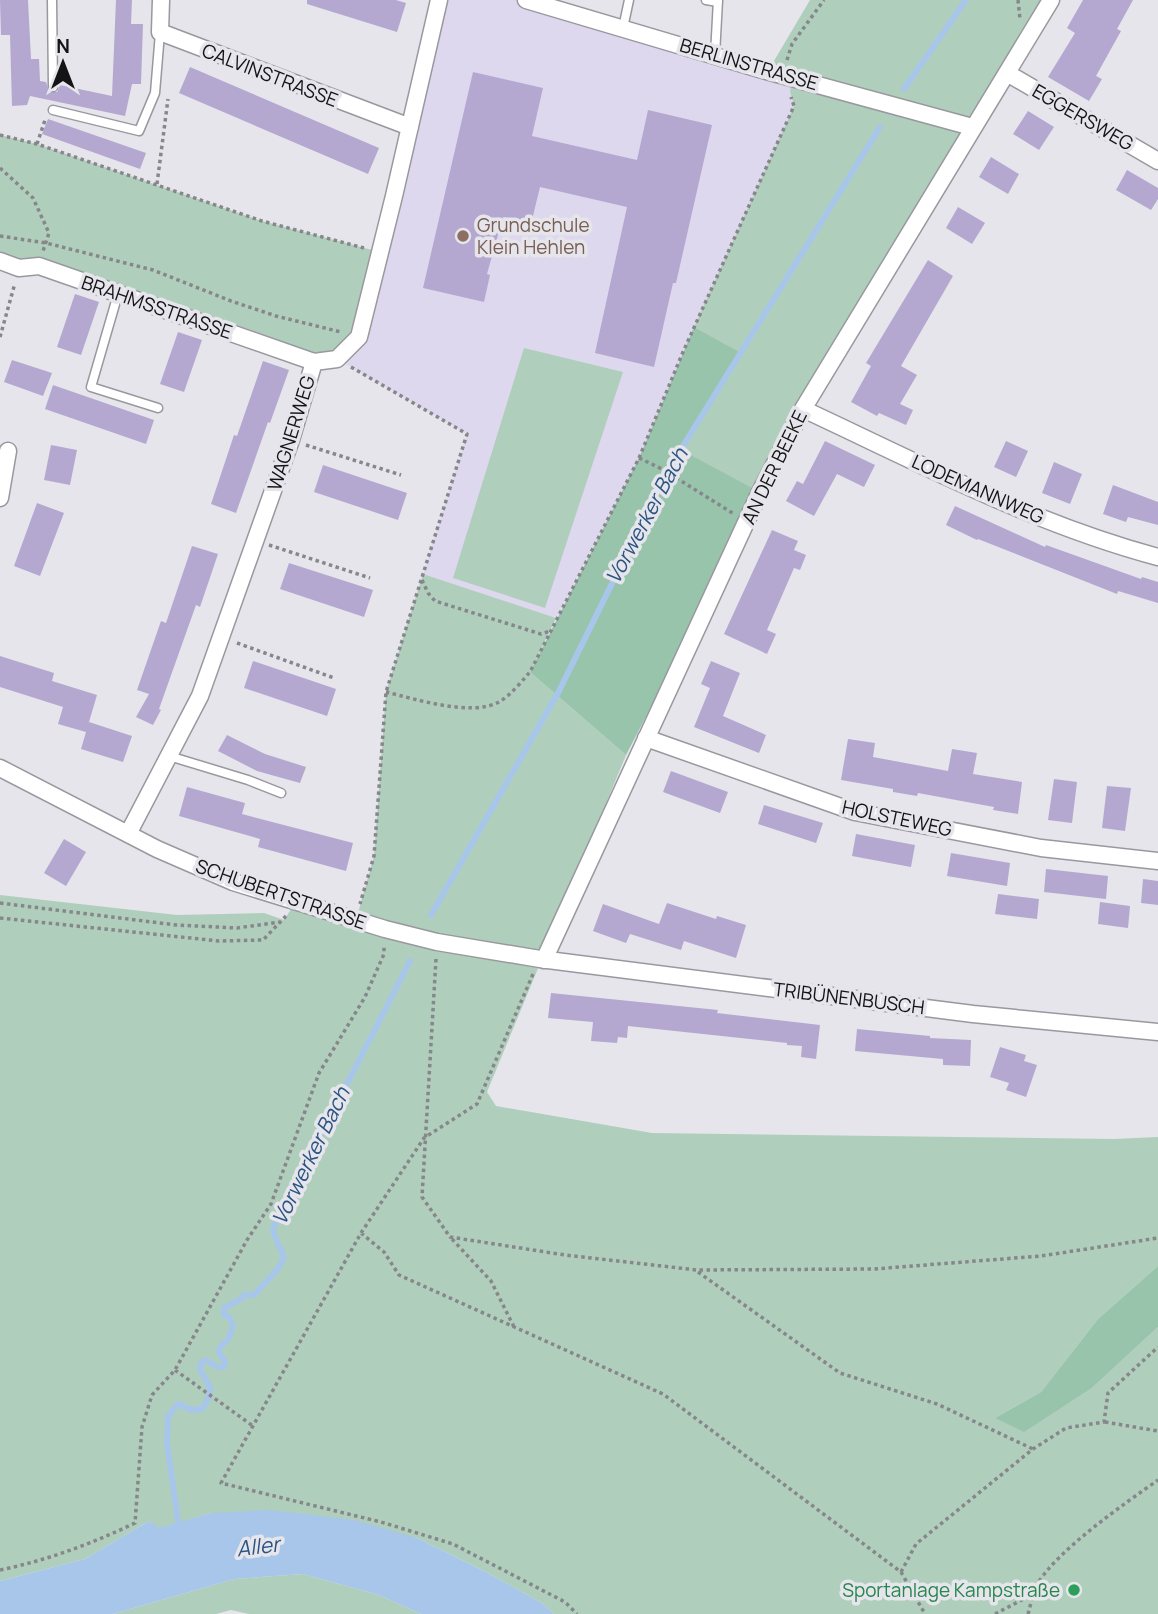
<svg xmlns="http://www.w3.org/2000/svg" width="1158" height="1614" viewBox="0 0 1158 1614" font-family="Manrope,sans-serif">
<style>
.education{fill:#ded8ee}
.green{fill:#afcfbc}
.forest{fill:#97c4ab}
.water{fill:#a8c6e9}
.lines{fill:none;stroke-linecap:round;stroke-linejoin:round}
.stream{stroke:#a8c6e9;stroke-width:6}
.building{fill:#b4a8d1}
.service-casing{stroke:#9a989f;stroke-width:11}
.minor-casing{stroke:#9a989f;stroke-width:19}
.path{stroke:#87868b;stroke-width:3.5;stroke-dasharray:3.5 3.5;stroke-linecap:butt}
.service{stroke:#fff;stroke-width:8}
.minor{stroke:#fff;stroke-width:16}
.education-dot{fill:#8d6e63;stroke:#e6e5eb;stroke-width:2.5}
.leisure-dot{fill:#2e9e5b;stroke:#e6e5eb;stroke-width:2.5}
.labels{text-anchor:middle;stroke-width:7;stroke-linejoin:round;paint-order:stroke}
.street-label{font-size:19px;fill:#141416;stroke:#e6e5eb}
.education-label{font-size:19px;fill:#785e54;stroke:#e6e5eb;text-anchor:start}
.leisure-label{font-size:19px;fill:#27864d;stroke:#e6e5eb;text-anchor:end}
.water-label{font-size:21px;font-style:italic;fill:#2b5482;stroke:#e6e5eb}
</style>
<rect width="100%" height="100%" fill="#e6e5eb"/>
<path class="education" d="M439 0H526L793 77 790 91 794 106 683 352 639 458 556 618 423 574 467 434 337 359 359 337Z"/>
<path class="green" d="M810 0H1051L760 492 680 451 740 353 694 327 794 106 790 91 793 77 768 71Z
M0 135 37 144 262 221 380 252 359 337 337 359 314 362 0 261Z
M524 348 623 372 545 608 453 578Z
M423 574 556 618 530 672 626 755 487 1092 496 1106 652 1133 1114 1139 1158 1137V1266L1098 1319 1041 1392 995 1418 1093 1387 1158 1327V1614H554L542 1603 484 1571 417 1538 211 1513 159 1529 149 1521 85 1559 0 1581V895L177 915 264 913 284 920 295 903 356 920 374 856 386 692Z
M303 1574 379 1595 421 1614H249L231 1610 216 1614H113L234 1579Z"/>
<path class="forest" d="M694 327 741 353 681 450 760 492 747 522 626 755 530 672 639 458Z
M1158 1266V1327L1093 1387 1024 1432 995 1418 1041 1392 1098 1319Z"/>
<path class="water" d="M270 1510 354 1520 417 1538 484 1571 542 1603 554 1614H421L379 1595 303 1574 234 1579 113 1614H0V1581L85 1559 149 1521 159 1528 211 1513Z"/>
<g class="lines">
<path class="stream" d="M904 89 966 0
M431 915 559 691 667 472 880 127
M179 1529 167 1443 168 1416 178 1404 192 1410 202 1409C214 1392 212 1387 200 1370L201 1363 206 1360 217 1367H224L225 1361 219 1353 220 1347 229 1338 233 1325 229 1317 224 1315V1308L241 1299 244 1295H254L277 1270 284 1258C281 1247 274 1239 273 1228L410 961"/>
</g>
<path class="building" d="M0 0H28L31 59H39L40 81 46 82 49 92H57L60 85 112 96 116 0H132L131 24H143L141 84H132L125 116 30 96 27 105 12 106 10 35H1Z
M307 0H396L406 3 397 32 307 4Z
M1083 0H1133L1117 29 1121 31 1096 76 1102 79 1089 101 1048 77 1075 33 1067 28Z
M190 67 379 148 368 174 179 93Z
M473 72 543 88 532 136 637 160 648 110 712 125 676 283H673L654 367 595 353 627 207 540 187 531 224 503 217 487 274 490 275 484 302 423 288Z
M1028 111 1054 127 1039 150 1013 134Z
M48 119 146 153 140 169 42 134Z
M991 157 1019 174 1008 194 979 177Z
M1127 170 1158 188V199L1151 210 1116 190Z
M958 207 985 223 972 244 946 228Z
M928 260 953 276 901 366 917 375 900 404 913 410 906 425 879 413 877 416 851 402 871 366 866 363Z
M75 294 99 302 81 355 57 347Z
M178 332 202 340 184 392 160 384Z
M12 360 52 373 43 396 4 382Z
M263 361 289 370 270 423 268 422 236 513 211 504 234 435 237 436Z
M53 385 154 420 146 444 45 409Z
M825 441 875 465 864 487 837 474 814 516 786 501 797 481 803 484Z
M1006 441 1028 451 1016 477 994 467Z
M51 445 77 450 70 485 44 480Z
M1054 462 1082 474 1070 504 1042 493Z
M323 465 407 493 398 520 314 492Z
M1113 485 1158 502V525L1128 517 1126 522 1103 514Z
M37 503 64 513 40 576 14 566Z
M955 506 1045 547 1046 545 1141 579 1142 577 1158 582V603L1118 591 1117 594 978 539 977 540 946 525Z
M772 530 798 541 794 550 806 555 800 570 794 568 767 630 776 634 767 654 724 634Z
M192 546 218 554 200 607 196 605 159 709 161 710 153 725 136 717 149 694 137 690 161 621 166 623Z
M289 563 373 590 364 617 280 589Z
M0 656 54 673 52 681 97 695 86 732 58 724 63 707 0 687Z
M253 661 336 689 327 716 244 688Z
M711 661 740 673 723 716 766 735 759 753 694 727 710 688 701 684Z
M89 722 132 736 123 762 81 749Z
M227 735 265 754 306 767 300 783 257 771 218 751Z
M848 739 875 743 873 757 948 771 952 749 977 753 973 774 1022 782 1018 814 993 810 994 807 918 793 917 796 893 792V789L841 780Z
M671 771 728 792 720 813 663 792Z
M1054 779 1077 782 1072 823 1048 820Z
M1107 786 1131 788 1125 831 1102 828Z
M187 787 245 803 242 814 353 843 346 871 258 847 260 839 179 816Z
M764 805 823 823 816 843 758 824Z
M856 834 915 845 911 867 852 856Z
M64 839 86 852 66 886 44 873Z
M951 853 1010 863 1007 886 947 876Z
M1046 869 1108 876 1106 899 1044 892Z
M1143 879 1158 881V905L1141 903Z
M998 894 1039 899 1037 919 995 914Z
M1100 902 1130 906 1128 928 1098 924Z
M667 903 716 919 717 916 746 925 736 958 684 941 681 950 630 934 626 943 593 931 603 904 659 924Z
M551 993 718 1010 717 1013 820 1025 816 1059 801 1057 802 1046 787 1045V1043L628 1026 627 1038 618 1037 617 1043 591 1041 593 1022 548 1018Z
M857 1029 930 1036V1038L971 1040 970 1066 943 1065V1059L855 1051Z
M1000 1047 1026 1055 1024 1061 1037 1065 1026 1097 1006 1090 1009 1083 990 1077Z"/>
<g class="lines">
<defs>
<path id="service" d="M52 0 53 87
M706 0 718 2
M623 28 629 0
M715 55 718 0
M53 110 139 131 155 93 160 33
M118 294 91 387 158 408
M169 756 248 780 281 793"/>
<path id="minor" d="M161 0 160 32 410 127
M526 0 759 69 972 127
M1007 73 1158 161
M0 261 19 268 39 266 314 362
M803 409C919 463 1034 524 1158 557
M0 498 8 451
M646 738 855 812 1041 848 1158 861
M0 768 157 849 233 882 385 929 437 942 540 959 973 1014 1158 1032
M128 834 200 696 291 440 314 362 337 359 359 337 394 196 439 0
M544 960 760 492 803 409 1051 0"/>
</defs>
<use href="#service" class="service-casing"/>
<use href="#minor" class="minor-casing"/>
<path class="path" d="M1018 0 1020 19
M787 60 792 44 824 0
M0 135 37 144 262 221 364 248
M37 144 45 120
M0 168 33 198 49 233 43 251
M157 184 168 99
M0 236 46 243 153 270 231 301 276 316 341 332
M0 337 15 283
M351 367 467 434 386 692 374 856 360 904
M306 445 401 475
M639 458 662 469 734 514
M269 545 370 578
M422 580 428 593 435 601 541 634 550 631
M237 643 334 678
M386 692C415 699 471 717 499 702 511 695 521 682 530 672L639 458 683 352 794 106 791 97
M0 903 176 925 237 928 280 922
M0 918 219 941 263 940 286 916
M436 959 422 1197 450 1237 565 1255 697 1270 874 1269 1041 1256 1158 1238
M533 974 477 1104 424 1138 361 1233 221 1483 381 1522 453 1544 565 1602 577 1614
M361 1233 384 1252 399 1275 663 1394 901 1572 925 1614
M452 1239 491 1281 515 1329
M698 1272 840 1373 937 1404 1033 1449
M175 1370 253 1426
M1105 1422 1158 1431
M0 1570C48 1560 91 1544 135 1523L142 1427 152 1395 175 1370 247 1240 271 1204 319 1073 365 997 384 954V947
M901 1572 916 1544 1033 1449 1066 1428 1104 1422 1108 1393 1158 1347
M995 1614 1033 1594
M1028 1614C1031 1604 1033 1591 1038 1583 1059 1549 1124 1504 1158 1480"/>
<use href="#service" class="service"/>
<use href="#minor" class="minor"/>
</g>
<circle class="education-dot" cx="463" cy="236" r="7"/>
<circle class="leisure-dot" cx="1074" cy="1590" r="7"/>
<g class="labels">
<g class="street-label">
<text transform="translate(749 64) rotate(16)" y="7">BERLINSTRASSE</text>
<text transform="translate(270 75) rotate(21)" y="7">CALVINSTRASSE</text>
<text transform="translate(1083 117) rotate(30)" y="7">EGGERSWEG</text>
<text transform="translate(157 307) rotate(19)" y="7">BRAHMSSTRASSE</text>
<text transform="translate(291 433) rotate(-73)" y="7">WAGNERWEG</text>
<text transform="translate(774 467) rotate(-64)" y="7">AN DER BEEKE</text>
<text transform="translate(978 489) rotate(24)" y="7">LODEMANNWEG</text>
<text transform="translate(897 818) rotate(12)" y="7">HOLSTEWEG</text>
<text transform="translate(281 894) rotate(19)" y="7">SCHUBERTSTRASSE</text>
<text transform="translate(849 998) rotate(7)" y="7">TRIBÜNENBUSCH</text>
</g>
<g class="education-label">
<text x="477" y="232">Grundschule<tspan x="477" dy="22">Klein Hehlen</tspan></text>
</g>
<g class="leisure-label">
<text x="1060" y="1597">Sportanlage Kampstraße</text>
</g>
<g class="water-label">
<text transform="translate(647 516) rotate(-62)" y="7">Vorwerker Bach</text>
<text transform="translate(311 1156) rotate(-64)" y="7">Vorwerker Bach</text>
<text transform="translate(258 1547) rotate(-7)" y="7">Aller</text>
</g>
</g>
<g transform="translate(63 63)" stroke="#e6e5eb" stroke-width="5" paint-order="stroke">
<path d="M0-5L12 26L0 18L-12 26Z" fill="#141416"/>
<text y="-10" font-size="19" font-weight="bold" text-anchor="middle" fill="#141416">N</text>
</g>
</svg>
